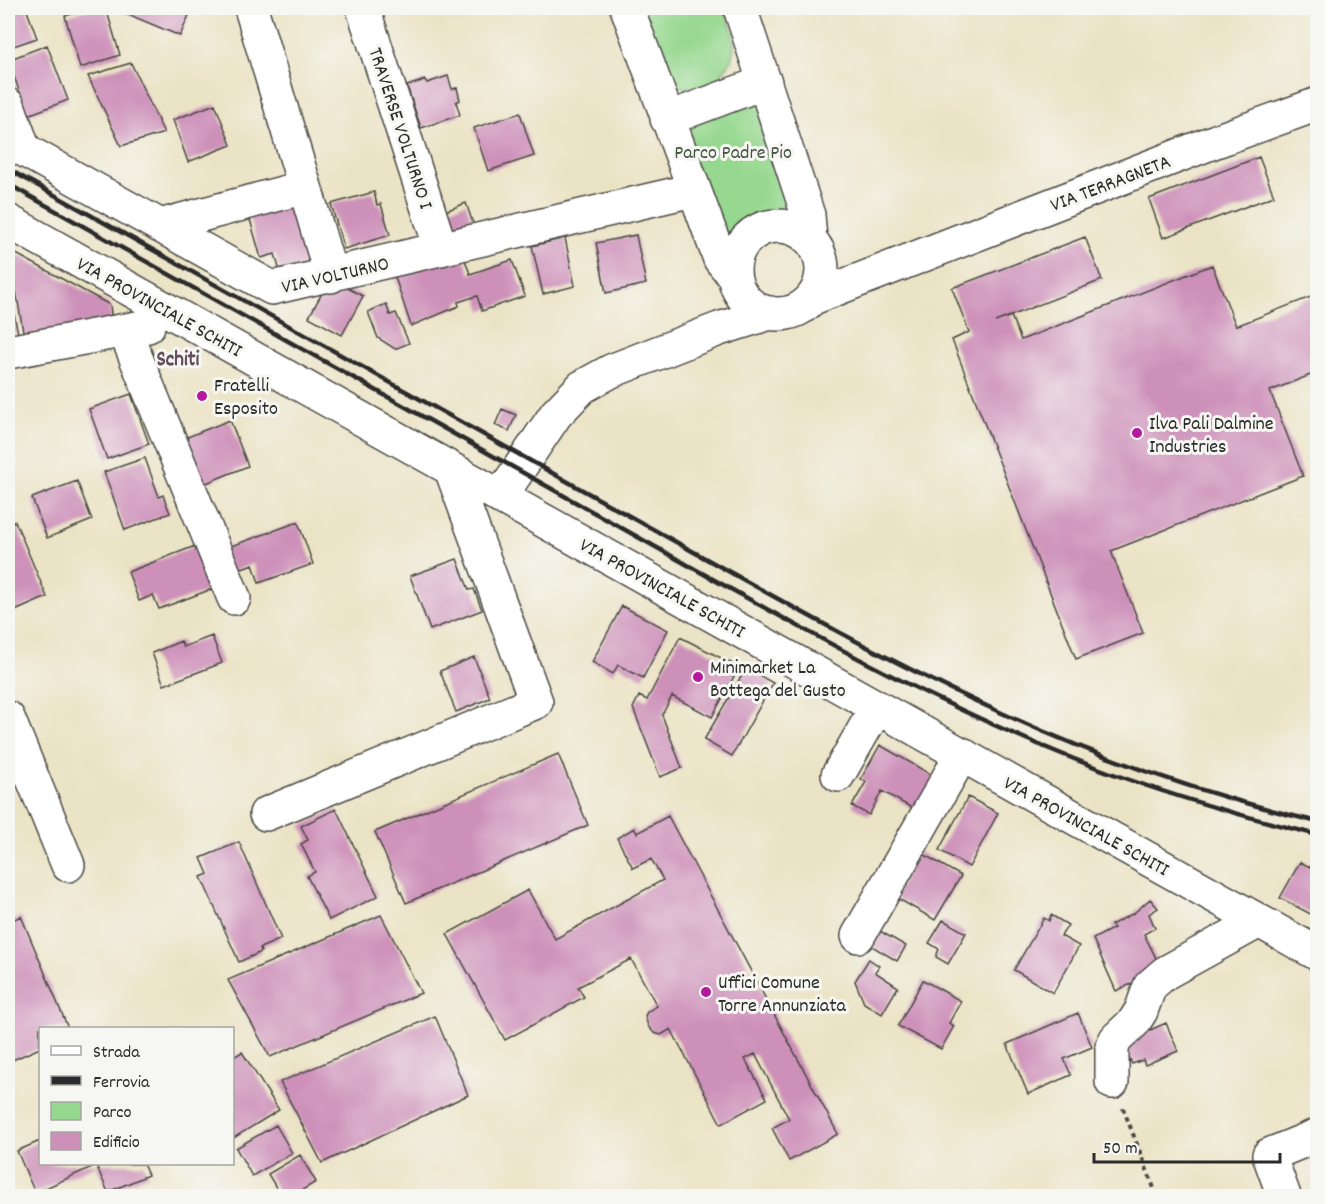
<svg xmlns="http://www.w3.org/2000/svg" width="1325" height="1204" viewBox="0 0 1325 1204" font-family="Dekko,sans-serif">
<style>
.green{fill:#96d88f;stroke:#60825d;stroke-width:1.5}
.building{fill:#cd90b9}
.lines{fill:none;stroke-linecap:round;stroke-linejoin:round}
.minor-casing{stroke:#484742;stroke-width:36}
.path{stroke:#484742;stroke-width:4;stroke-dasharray:4.5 4.5;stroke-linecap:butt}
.minor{stroke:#fff;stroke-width:33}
.rail{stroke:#2b2b2b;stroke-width:4.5}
.poi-dot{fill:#b5179e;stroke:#f6f6f2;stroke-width:2}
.labels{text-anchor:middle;stroke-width:6;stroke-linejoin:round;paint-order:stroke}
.street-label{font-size:20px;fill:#2b2b2b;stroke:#f6f6f2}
.park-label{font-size:20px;fill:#465644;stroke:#f6f6f2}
.poi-label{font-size:20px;fill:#2b2b2b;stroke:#f6f6f2;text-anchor:start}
.neighbourhood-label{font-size:21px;font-weight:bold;fill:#644e5d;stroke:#f6f6f2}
</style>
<rect width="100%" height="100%" fill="#f6f6f2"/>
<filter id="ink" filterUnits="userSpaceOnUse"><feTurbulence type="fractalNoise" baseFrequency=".0167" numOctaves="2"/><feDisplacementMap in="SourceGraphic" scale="12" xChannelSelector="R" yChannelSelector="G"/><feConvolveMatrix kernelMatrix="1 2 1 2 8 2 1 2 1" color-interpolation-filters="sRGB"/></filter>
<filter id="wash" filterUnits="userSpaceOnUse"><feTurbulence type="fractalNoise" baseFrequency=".008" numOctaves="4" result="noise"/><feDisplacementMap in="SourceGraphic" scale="24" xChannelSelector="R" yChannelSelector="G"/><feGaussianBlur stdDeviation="1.35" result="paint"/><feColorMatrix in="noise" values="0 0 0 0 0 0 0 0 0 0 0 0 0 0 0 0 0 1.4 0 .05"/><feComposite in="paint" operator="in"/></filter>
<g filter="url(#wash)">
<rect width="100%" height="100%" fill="#ebe3c5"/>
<path class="green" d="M642 8H724C727 16 732 25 733 34 739 64 715 90 685 88 680 88 673 83 669 80Z
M765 82 799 230C777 223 752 225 740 248 736 256 736 268 734 276L667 119Z"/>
<g id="blocks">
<path class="building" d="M8 8H26L37 38 8 48Z
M93 8H106L120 55 80 68 65 16Z
M113 8H192L180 36Z
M47 45 68 100 28 115 8 60Z
M131 63 164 133 121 146 88 76Z
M448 76 452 89 457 88 460 100 456 102 460 115 421 128 407 86 425 80 427 83Z
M215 104 231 145 188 162 173 120Z
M520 113 534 156 488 171 474 128Z
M1259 157 1274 196 1163 238 1149 199Z
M374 192 377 205 381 204 390 235 344 249 331 204Z
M296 202 315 264 281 275 275 254 261 258 249 216Z
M466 203 476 232 449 242 438 214Z
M636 235 646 284 606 293 596 243Z
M1085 237 1102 280 995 322 1011 316 1021 340 1212 265 1236 326 1318 294V372L1270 391 1303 476 1111 551 1143 633 1076 659 952 340 969 332 952 288Z
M565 238 575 286 543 294 532 246Z
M9 250 110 305 112 322 24 337Z
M463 254 470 274 512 260 525 296 482 311 477 296 458 302 459 306 411 326 393 271Z
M338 283 363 296 342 335 309 317 327 284Z
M10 296 18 333 8 336V297Z
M386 304 390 315 396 313 409 343 395 349 378 338 368 312Z
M131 394 149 444 107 459 89 409Z
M502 409 516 415 509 431 495 425Z
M230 420 248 466 194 488 175 442Z
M145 458 159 497 163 495 170 513 125 530 104 472Z
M77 481 92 520 47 538 32 498Z
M15 521 47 597 8 614V524Z
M298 522 313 564 259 583 253 564 231 572 223 549Z
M195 546 212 589 159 609 153 595 139 601 128 572Z
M457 559 469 590 474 589 482 610 430 630 410 576Z
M622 606 668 630 643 678 618 665 613 674 592 662Z
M212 636 222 663 164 685 152 653 181 641 183 647Z
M680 637 739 667 712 717 672 696 662 715 682 768 660 777 633 708 639 696 647 700Z
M474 657 490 698 456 712 440 671Z
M746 668 773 683 732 756 704 740Z
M880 745 935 777 917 811 882 791 869 815 852 806 866 782 861 779Z
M558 754 588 825 406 903 375 832Z
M968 797 998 813 969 867 939 850Z
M336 809 378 896 329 920 307 876 315 872 301 844 308 840 301 826Z
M668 816 838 1134 789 1161 772 1128 789 1119 755 1054 745 1059 767 1099 721 1124 671 1029 661 1035 654 1033 648 1026 645 1016 647 1012 657 1006 631 959 578 987 584 997 505 1040 447 934 528 890 555 939 663 880 651 859 633 868 617 838 634 828 637 833Z
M239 842 281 939 260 948 261 952 239 962 201 877 208 874 201 858Z
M918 851 961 876 935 920 895 897Z
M1300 862 1318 871V918L1280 898Z
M1150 899 1158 908 1149 914 1155 928 1144 934 1162 970 1116 991 1093 939 1114 928 1111 925 1134 913Z
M381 915 421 993 270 1057 228 980Z
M1051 915 1068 925 1061 936 1079 946 1053 993 1014 970 1044 918 1049 921Z
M21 916 68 1028H40V1048L8 1062V922Z
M943 920 966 933 948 964 936 957 939 949 929 943Z
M871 926 906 946 897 961 865 942Z
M869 959 879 966 875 972 898 987 882 1014 864 1003 855 981Z
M923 980 961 1001 949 1023 954 1026 941 1049 898 1026Z
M1078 1013 1092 1047 1064 1059 1071 1075 1028 1094 1007 1044Z
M435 1016 468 1095 322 1163 280 1082Z
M1166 1023 1178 1051 1145 1065 1143 1060 1132 1064 1123 1042Z
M242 1052 279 1110 232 1139V1058Z
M276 1125 292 1153 252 1176 236 1148Z
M40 1141V1164H143L148 1175 108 1192 96 1165 35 1193 17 1151Z
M300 1155 316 1182 292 1196H281L268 1174Z"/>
</g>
</g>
<g filter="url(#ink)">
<use href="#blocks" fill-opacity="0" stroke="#484742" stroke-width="1.5"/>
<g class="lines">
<defs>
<path id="minor" d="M363 8 441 249
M627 8 720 259 734 276
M740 8 808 215 810 239
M8 105 24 150
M667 119 765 82
M8 141 272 288 693 190
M305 187 331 276
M8 221 1318 954
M734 270a44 44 0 1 1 88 0a44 44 0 1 1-88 0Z
M160 226 305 187 251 8
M813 298 1216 141 1318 104
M125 331 234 598
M8 352 148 326
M500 497 556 414 582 387 611 371 719 329 770 313
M8 718 68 865
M838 775 877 707
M266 814 536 702 451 469
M858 936 962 754
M1112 1082V1047L1116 1039 1134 1022 1141 1011 1150 986 1165 973 1259 921
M1284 1196 1269 1155 1318 1135"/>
</defs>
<use href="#minor" class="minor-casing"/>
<path class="path" d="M1123 1108 1157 1196"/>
<use href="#minor" class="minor"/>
<path class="rail" d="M8 169C209 282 411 394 613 507 742 578 870 654 1004 714 1104 760 1210 796 1318 822
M8 184C203 293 398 403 593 512 766 608 939 712 1127 779 1189 801 1253 819 1318 835"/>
</g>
</g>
<g class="poi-dot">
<circle cx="202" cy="396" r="6"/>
<circle cx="1137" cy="433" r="6"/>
<circle cx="698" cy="677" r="6"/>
<circle cx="706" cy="992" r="6"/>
</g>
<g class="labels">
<g class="street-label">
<text transform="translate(402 128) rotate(72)" y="7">TRAVERSE VOLTURNO I</text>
<text transform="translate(1110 182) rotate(-21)" y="7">VIA TERRAGNETA</text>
<text transform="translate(335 274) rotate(-13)" y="7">VIA VOLTURNO</text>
<text transform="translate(160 306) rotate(29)" y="7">VIA PROVINCIALE SCHITI</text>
<text transform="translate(663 587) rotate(29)" y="7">VIA PROVINCIALE SCHITI</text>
<text transform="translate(1087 825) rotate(29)" y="7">VIA PROVINCIALE SCHITI</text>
</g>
<g class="park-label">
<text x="733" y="158">Parco Padre Pio</text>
</g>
<g class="poi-label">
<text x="214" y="391">Fratelli<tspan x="214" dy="23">Esposito</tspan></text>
<text x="1149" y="429">Ilva Pali Dalmine<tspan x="1149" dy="23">Industries</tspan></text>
<text x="710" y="673">Minimarket La<tspan x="710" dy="23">Bottega del Gusto</tspan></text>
<text x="718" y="988">Uffici Comune<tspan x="718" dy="23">Torre Annunziata</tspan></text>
</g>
<g class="neighbourhood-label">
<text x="178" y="365">Schiti</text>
</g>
</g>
<rect width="1325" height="1204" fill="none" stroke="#f6f6f2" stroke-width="30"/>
<rect x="39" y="1027" width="195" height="138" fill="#f6f6f2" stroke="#a5a5a2" stroke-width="1.5"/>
<rect x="51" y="1046" width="30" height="9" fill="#ffffff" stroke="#a5a5a2" stroke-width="1.5"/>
<text x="93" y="1057" font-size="18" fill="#2b2b2b">Strada</text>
<rect x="51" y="1076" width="30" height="9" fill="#2b2b2b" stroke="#a5a5a2" stroke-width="1.5"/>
<text x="93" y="1087" font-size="18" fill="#2b2b2b">Ferrovia</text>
<rect x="51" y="1102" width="30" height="18" fill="#96d88f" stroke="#a5a5a2" stroke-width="1.5"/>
<text x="93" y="1117" font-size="18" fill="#2b2b2b">Parco</text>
<rect x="51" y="1132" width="30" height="18" fill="#cd90b9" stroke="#a5a5a2" stroke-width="1.5"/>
<text x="93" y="1147" font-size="18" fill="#2b2b2b">Edificio</text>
<path d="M1094 1153v9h186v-9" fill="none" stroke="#2b2b2b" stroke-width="3"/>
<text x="1103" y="1153" font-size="18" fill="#2b2b2b" stroke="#f6f6f2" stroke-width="4.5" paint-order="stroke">50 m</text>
</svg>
